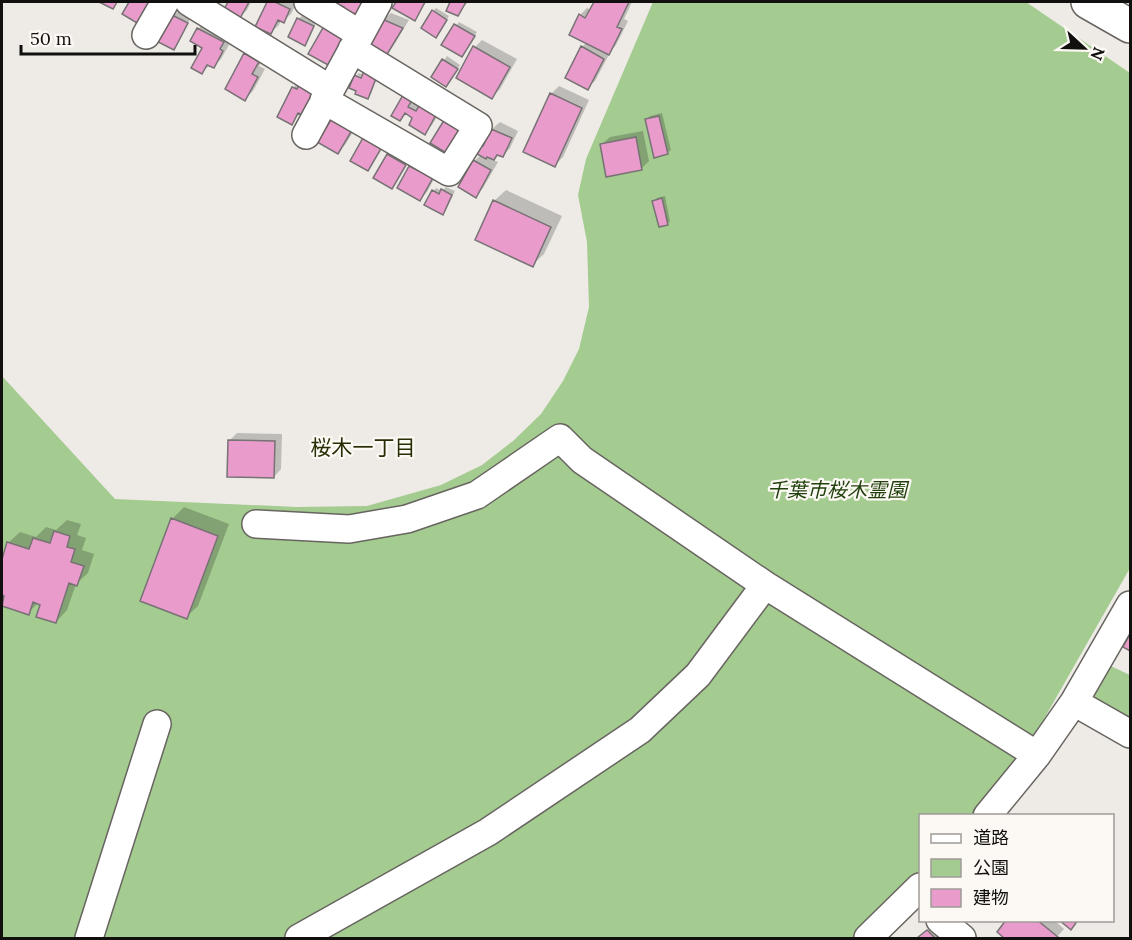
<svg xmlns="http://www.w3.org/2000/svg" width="1132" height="940" viewBox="0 0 1132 940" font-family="Lora,'Noto Sans JP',serif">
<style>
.green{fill:#a4cb90}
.shadow{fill:#0003}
.building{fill:#e99bcb;stroke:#777274;stroke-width:1.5}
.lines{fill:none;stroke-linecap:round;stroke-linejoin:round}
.minor-casing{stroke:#686561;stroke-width:30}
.highway-casing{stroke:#686561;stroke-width:36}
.minor{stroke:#fff;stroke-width:27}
.highway{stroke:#fff;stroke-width:33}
.labels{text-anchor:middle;stroke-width:4.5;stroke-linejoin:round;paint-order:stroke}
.park-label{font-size:20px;font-style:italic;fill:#21400d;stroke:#fcf8f3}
.neighbourhood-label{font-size:21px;fill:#272d04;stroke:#fcf8f3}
</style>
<rect width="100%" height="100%" fill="#eeebe6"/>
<path class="green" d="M653 2H1026L1130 73V568L1036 733 977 815 920 816V875L860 938H2V376L115 499 297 507 367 506 441 485 482 465 513 441 541 414 563 381 579 349 589 307 587 242 578 195 586 159Z
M1102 662 1130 675V724L1093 704 1089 692Z"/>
<path class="shadow" d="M230 2H251L247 10 239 18 225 10Z
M268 2H297L291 14 283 21 281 20 279 25 271 32 257 26Z
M397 2H426L415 19 394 7Z
M451 2H468L457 14 448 10Z
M595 2H632L624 19 628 21 616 45 611 51 595 81 587 88 582 47 587 42 580 15 587 8 591 10Z
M436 8 449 16 436 36 433 11Z
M177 12 190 19 177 45 174 48 173 16Z
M391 13 409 20 393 46 385 54 368 47 383 20Z
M302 16 316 23 308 40 304 44 298 19Z
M206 21 230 34 227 41 230 43 221 59 213 67 210 65 202 72 204 47 198 29Z
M459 22 477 32 465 52 444 44Z
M482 40 517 59 500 89 492 97 475 47Z
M253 47 266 54 259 66 265 69 253 91 245 99V54Z
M447 56 460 65 449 82 433 77Z
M380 70 371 94 368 97 369 80 357 75 359 73 364 75Z
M301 80V112L292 123 293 88Z
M559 86 589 100 563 157 555 165 551 94Z
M404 95 444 105 432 125 425 133 414 117 407 113 400 119Z
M662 113 671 150 667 153 646 120 650 116Z
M362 117 345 145 337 152 319 141Z
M500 122 518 131 510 148 503 156 498 154 493 160 498 162 483 188 476 196 474 161 481 155 482 146 486 142 492 129Z
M643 131 649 161 641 169 602 144 610 137Z
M391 152 408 161 395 183 388 155Z
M418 160 441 166 427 192 420 199 410 167Z
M446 187 455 191 446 210 442 213 433 191 436 188 442 191Z
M506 190 562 216 544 254 532 265 494 201Z
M665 196 670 221 667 224 654 201 657 198Z
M237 433 282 434 281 469 274 477 229 441Z
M184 507 229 524 198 606 186 617 172 519Z
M67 520 81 524 77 535 86 538 82 550 94 554 88 573 76 584 67 610 56 622 42 604 39 602 28 613 5 595 2 594V564L8 543 20 532 36 537 46 527 56 530Z
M1008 920H1054L1064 929 1056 938H1007L999 932Z
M936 924 948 938H919L923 935Z"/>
<path class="building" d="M99 2H117L113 9Z
M129 2H155L142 26 122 14Z
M228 2H249L239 20 223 11Z
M267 2H275L290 9 284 23 278 20 271 34 255 27Z
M333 2H359L362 3 357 15 343 9 344 7Z
M396 2H425L415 21 392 8Z
M450 2H466L458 16 446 11Z
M594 2H629L617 27 622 29 609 55 569 35 579 14 585 18Z
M432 10 447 20 436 38 421 28Z
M172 15 188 23 174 50 158 42Z
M297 18 314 26 305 46 288 37Z
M382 19 403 28 386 56 366 48 372 34 375 36Z
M454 24 475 36 462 57 441 45Z
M324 26 345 38 330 66 308 54Z
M197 28 224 42 220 49 223 51 214 68 207 65 202 74 191 68 202 48 190 41Z
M473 46 510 67 492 99 456 78Z
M581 46 604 59 588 90 565 78Z
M244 53 259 62 252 74 258 77 245 101 225 89Z
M442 59 458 69 446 87 431 77Z
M365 69 378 73 368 99 355 94 356 91 349 88 354 75 361 78Z
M300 83 317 92 305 116 298 113 292 125 277 117 292 87 297 89Z
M550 93 582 108 555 167 523 152Z
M403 95 412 100 408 107 416 111 420 104 437 113 425 135 409 125 412 118 405 113 400 121 391 116Z
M335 113 355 125 338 154 317 142Z
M659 116 668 154 654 158 645 119Z
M446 117 464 128 448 154 430 143Z
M491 129 512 138 503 157 497 155 494 160 487 157 486 159 477 154 481 145 483 146Z
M364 136 382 147 368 171 350 161Z
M636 137 642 170 606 177 600 144Z
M387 154 406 165 392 189 373 178Z
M473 160 491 170 476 198 458 187Z
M409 166 419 171 421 167 435 174 420 201 397 188Z
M441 189 452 195 443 215 424 205 432 190 439 194Z
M662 198 668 225 659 227 652 201Z
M493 200 551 227 533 267 475 240Z
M228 440 275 441 274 478 227 477Z
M171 518 218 536 187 619 140 601Z
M54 531 70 536 67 547 75 549 71 562 84 566 77 586 69 583 56 623 36 617 40 605 33 602 29 615 2 606 4 596 2 595V559L7 542 29 549 33 538 50 543Z
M1130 634V651L1123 647Z
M1006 920H1037L1058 937 1056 938H1004L997 932Z
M1059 920H1078L1071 930Z
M927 930 935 938H917Z"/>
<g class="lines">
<defs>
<path id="minor" d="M189 2 330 89
M308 2 360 34
M146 35 165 2
M324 100 449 172 478 126 352 49
M306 135 378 2
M256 524 349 529 407 519 477 495 560 438 582 460 765 585 1037 755
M1074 702 1130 734
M987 816 1037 755 1074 702 1130 605
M940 920 962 938
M89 938 157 724
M299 938 488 832 640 730 698 675 765 585
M868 938 920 887"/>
<path id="highway" d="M1088 2 1130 26"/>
</defs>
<use href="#minor" class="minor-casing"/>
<use href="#highway" class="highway-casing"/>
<use href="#minor" class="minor"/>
<use href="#highway" class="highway"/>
</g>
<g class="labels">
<g class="park-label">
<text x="837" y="497">千葉市桜木霊園</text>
</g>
<g class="neighbourhood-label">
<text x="363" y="455">桜木一丁目</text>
</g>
</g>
<rect width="1132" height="940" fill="none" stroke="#11100f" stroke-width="6"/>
<rect x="919" y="814" width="195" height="108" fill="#fcf8f3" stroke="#9e9b98" stroke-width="1.5"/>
<rect x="931" y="834" width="30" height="9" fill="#ffffff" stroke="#9e9b98" stroke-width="1.5"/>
<text x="973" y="844" font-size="18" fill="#11100f">道路</text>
<rect x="931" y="859" width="30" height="18" fill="#a4cb90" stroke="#9e9b98" stroke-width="1.5"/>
<text x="973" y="874" font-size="18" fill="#11100f">公園</text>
<rect x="931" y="889" width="30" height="18" fill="#e99bcb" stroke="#9e9b98" stroke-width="1.5"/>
<text x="973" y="904" font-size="18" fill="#11100f">建物</text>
<g transform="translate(1084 48) rotate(112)" stroke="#fcf8f3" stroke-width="4.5" paint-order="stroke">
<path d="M0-4.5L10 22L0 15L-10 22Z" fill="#11100f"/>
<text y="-9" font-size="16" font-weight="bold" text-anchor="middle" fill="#11100f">N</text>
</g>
<path d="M21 45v9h174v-9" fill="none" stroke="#11100f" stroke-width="3"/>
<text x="30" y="45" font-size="18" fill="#11100f" stroke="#fcf8f3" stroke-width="4.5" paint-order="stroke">50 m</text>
</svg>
